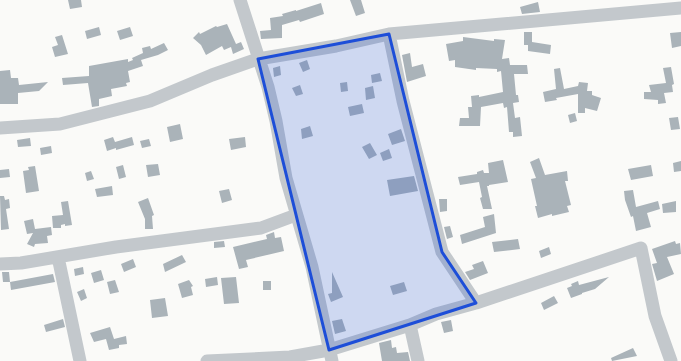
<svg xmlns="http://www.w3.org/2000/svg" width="681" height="361" viewBox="0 0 681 361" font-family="'IBM Plex Sans',sans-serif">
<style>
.building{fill:#aab3b9}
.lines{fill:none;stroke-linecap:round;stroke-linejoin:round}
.minor{stroke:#c3c8cc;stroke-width:13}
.marked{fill:#1d4ed8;fill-opacity:0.2;stroke:#1d4ed8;stroke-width:3;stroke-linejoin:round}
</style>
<rect width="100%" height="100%" fill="#fafaf8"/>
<path class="building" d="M68 0H81L82 7 70 9Z
M350 0H361L365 13 356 16Z
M538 2 540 12 522 14 520 7Z
M321 3 324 14 300 22 299 20 282 25V38L261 39 260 31 271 30 270 18 283 16 282 14 296 10V11Z
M227 24 236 44 241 42 244 49 233 54 231 47 224 50 222 46 206 55 201 45 193 38 199 32 200 34 216 26 217 27Z
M99 27 101 35 87 39 85 31Z
M130 27 133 36 120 40 117 31Z
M524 32H532V42L551 45 550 54 528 51V45H524Z
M681 32V46L672 48 670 33Z
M62 35 68 54 55 57 52 47 58 45 55 37Z
M463 37 494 41V39L505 40 502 59 509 58 510 65H527L528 74H514L516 95H518L519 102 513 103 515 118 520 117 522 136 513 137V132H509L507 107 504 108 503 103 481 107 480 126H459L460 118H469L468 107H472L471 96 479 95V97L503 92 501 71 497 72V69L476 68V70L455 67V60L449 61 446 44 463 41Z
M164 43 168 50 158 55 141 60 143 66 128 71 130 82 126 83 127 86 111 89 112 96 99 99V106L92 107 88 83 63 85 62 78 89 76V66L128 59V62L133 60 132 58 143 53 142 48 150 46 151 49Z
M410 53 412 67 423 64 426 76 407 82 402 55Z
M307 60 310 69 303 72 299 63Z
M280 66 281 75 274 77 273 68Z
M671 67 674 84 672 85 673 92 664 93 666 103 658 104V100L644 99V92H651L649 85 666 83 663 68Z
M560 68 564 89 578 86 579 82 588 83 587 91H592V95L601 98 597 111 585 108V113H578V94L556 98 557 100 545 102 543 92 556 89 554 69Z
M10 70 11 78H18L19 85 48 82 39 91 18 93V104H0V71Z
M380 73 382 81 372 83 371 75Z
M347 82 348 91 341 92 340 83Z
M300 85 303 94 296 96 292 88Z
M373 86 375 98 366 100 365 88Z
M362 104 364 113 350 116 348 107Z
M575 113 577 121 570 123 568 115Z
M678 117 680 129 671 130 669 118Z
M180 124 183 139 170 142 167 127Z
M310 126 313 136 302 139 301 129Z
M401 129 405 141 392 145 388 134Z
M113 137 115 142 132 137 134 145 116 150V148L107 151 104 140Z
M245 137 246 147 231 150 229 139Z
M30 138 31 146 18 147 17 140Z
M149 139 151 146 142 148 140 141Z
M370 143 377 155 369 159 362 147Z
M51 146 52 153 41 155 40 148Z
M389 149 392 158 383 161 380 153Z
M539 158 545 175 567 171 568 181H565L571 205 567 206 569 212 552 216V214L538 218 535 206H537L531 179 536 178 530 162Z
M503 160 508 182 489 185V186H487L492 209H483L480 198 482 197 479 182 460 185 458 177 477 174V172L483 170 484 173H489L488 163Z
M681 161V171L674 172 673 163Z
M158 164 160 175 148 177 146 165Z
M123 165 126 177 119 179 116 167Z
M651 165 653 176 631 180 628 169Z
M35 166 39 191 26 193 23 171 29 170 28 167Z
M9 169 10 177 0 178V170Z
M91 171 94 179 87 181 85 173Z
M414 176 418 191 390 196 387 180Z
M112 186 113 195 97 197 95 189Z
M229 189 232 200 222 203 219 191Z
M633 190 636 207 658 201 660 209 647 213 651 227 636 231 633 216 631 217 625 200 624 191Z
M0 196H4L5 200 9 199 10 208 6 209 9 229 1 230Z
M148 198 154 215 152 216 153 229H145V219L138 202Z
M439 199H447V211L440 212Z
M68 201 72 225 65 226V224L61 225V228H53L52 216 63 215 61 202Z
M676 201V212L663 213 662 204Z
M494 214 496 233 462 244 460 235 485 227 483 217Z
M33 219 35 229 51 227 52 235 47 236 48 243 35 244 34 247 27 244 33 233 27 234 24 221Z
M450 226 453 237 447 239 444 227Z
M274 232 275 238 281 237 284 251 246 260 248 267 239 269 233 247 267 239 266 235Z
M518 239 520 249 494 252 492 242Z
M224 241 225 247 214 248V242Z
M675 241 676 244 680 243 681 254 667 257 674 274 657 281 652 264 657 263 652 249Z
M549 247 551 254 541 258 539 251Z
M182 255 186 262 165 272 163 264Z
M133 259 136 267 124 272 121 264Z
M483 261 488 273 470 280 465 272 474 269 472 265Z
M83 267 84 274 75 276 74 269Z
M101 270 104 280 94 283 91 273Z
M2 272H9L10 282H3Z
M332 272 343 297 331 302 328 294 332 293Z
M53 274 55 282 11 290 10 282Z
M217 277 218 285 206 287 205 279Z
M236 277 239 303 224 304 221 278Z
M609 277 595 289 582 293V294L571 298 567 288 572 286 571 284 578 281 579 285Z
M115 280 119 292 110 294 107 282Z
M189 280 193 286 191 287 193 295 182 298 178 284Z
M263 281H271V290H263Z
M404 282 407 291 393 295 390 286Z
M84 289 87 298 81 301 77 292Z
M554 296 558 303 544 310 541 303Z
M165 298 168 316 152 318 150 300Z
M63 319 65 327 46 332 44 325Z
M342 319 346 331 335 334 332 321Z
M451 320 453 331 444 333 441 322Z
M110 327 114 339 126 336 127 344 119 345V348L109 350 106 339 94 342 90 333Z
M391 340 392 348 396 347 397 353 408 352 410 361H382L379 343Z
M633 348 637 356 612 361 611 358Z"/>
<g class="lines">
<path class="minor" d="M240 0 268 87 276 121 286 178 312 267 332 361
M389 34 403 101 442 252 476 303
M0 128 60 124 150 101 212 75 258 59 336 46 389 34 681 8
M58 257 80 361
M0 264 21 263 116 247 261 228 296 215
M410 325 418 361
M207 361 290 357 329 350 410 325 436 314 476 303 641 248 655 316 671 361"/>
</g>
<path class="marked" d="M389 34 442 252 476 303 329 350 258 59Z"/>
</svg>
